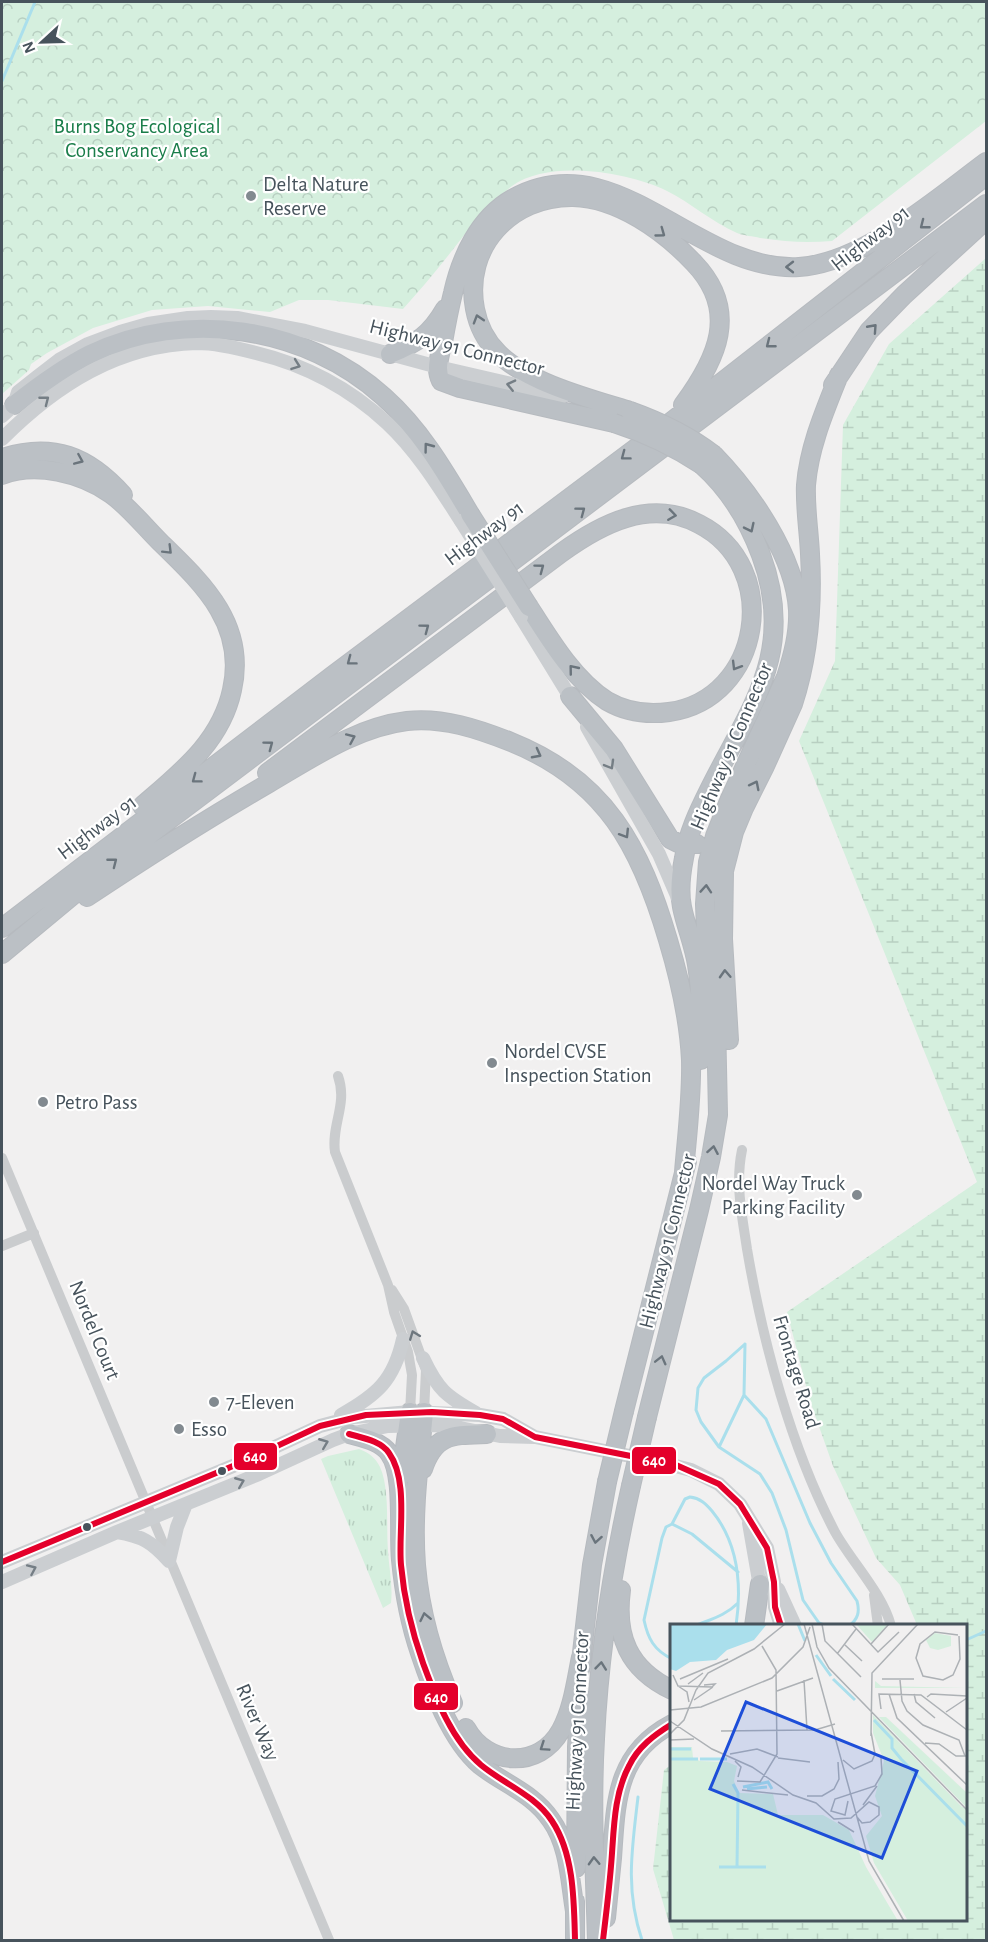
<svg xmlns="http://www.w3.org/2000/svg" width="988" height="1942" viewBox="0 0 988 1942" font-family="'Alegreya Sans',sans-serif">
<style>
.grass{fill:url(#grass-tufts)}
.wetland{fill:url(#wetland-marsh)}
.park{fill:url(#park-crowns)}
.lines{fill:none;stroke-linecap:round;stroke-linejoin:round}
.stream{stroke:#aadfec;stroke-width:3}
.highway-casing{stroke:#b6babf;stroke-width:20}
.street{stroke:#caccce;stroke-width:10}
.secondary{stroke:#cbced1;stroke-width:14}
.highway{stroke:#bbc0c5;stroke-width:18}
.highway-bridge-casing{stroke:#b6babf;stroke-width:20;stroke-linecap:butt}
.secondary-bridge{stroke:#cbced1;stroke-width:14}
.highway-bridge{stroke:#bbc0c5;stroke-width:18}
.bus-1-casing{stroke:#fff;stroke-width:10}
.bus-1{stroke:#e4002b;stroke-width:6}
.oneway{stroke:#6a747c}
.oneway2{stroke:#757e85}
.oneway3{stroke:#6e777e}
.poi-dot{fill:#828a90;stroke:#fff;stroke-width:2}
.bus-dot{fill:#47535c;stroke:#fff;stroke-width:2}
.labels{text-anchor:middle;stroke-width:4.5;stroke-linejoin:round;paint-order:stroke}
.park-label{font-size:21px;fill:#197d49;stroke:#fff}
.poi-label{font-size:21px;fill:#47535c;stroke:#fff;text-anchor:start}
.street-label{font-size:21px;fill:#47535c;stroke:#fff}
.inset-river{fill:none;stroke:#aadfec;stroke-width:3}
.inset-road{fill:none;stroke:#adb1b5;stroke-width:1.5}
.view{fill:#1d4ed8;fill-opacity:0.15;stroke:#1d4ed8;stroke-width:3}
.inset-edge{fill:none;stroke:#47535c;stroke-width:3}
.line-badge{stroke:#fff;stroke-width:2}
.badge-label{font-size:16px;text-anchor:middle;font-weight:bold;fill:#fff}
</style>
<defs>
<pattern id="grass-tufts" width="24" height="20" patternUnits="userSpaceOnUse" patternTransform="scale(1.5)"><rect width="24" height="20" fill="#d5efde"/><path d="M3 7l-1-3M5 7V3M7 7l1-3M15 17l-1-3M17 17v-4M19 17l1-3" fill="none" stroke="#b8cfc1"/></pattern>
<pattern id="wetland-marsh" width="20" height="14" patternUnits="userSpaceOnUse" patternTransform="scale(1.5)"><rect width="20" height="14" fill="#d5efde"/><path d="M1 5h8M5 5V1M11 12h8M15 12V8" fill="none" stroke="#b8cfc1"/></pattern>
<pattern id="park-crowns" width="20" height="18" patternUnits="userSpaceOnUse" patternTransform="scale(1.5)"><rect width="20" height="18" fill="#d5efde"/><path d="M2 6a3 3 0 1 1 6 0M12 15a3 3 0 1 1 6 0" fill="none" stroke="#b8cfc1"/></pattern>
</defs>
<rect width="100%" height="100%" fill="#f1f0f0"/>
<path class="grass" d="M359 1449C369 1453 375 1457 380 1467 390 1489 386 1527 388 1551 389 1569 393 1585 391 1603L383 1608 321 1459 328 1456Z"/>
<path class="wetland" d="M986 258V1940H674L653 1869 664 1770 671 1765 672 1920H966V1626L917 1625 900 1585 876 1558 833 1466 810 1401 787 1312 977 1182 799 741 835 661 843 425 889 344Z"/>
<path class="park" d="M2 2H986V121L832 241C807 243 785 242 760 238 753 236 744 236 737 233 712 222 691 203 667 191 628 172 550 159 512 186 486 206 467 232 447 257 433 275 418 292 403 309L328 300H299L270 312 208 306 152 310 93 328 47 353 31 364 29 370 2 394Z"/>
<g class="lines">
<path class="stream" d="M2 81 35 2
M745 1344 726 1361 704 1378 698 1388 696 1410 701 1422 719 1447 760 1474 772 1493 786 1530 803 1600 819 1623 826 1626
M744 1395 766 1419 810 1523 831 1563 857 1601C860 1612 858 1619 849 1626
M719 1447 744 1395 745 1344
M672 1524 685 1499 690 1497C700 1498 706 1504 712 1511 739 1544 742 1585 736 1626
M695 1626C711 1619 725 1616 738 1603
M966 1640 986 1631
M672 1659C654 1650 648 1639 644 1620L662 1538 666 1527 672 1524 692 1534 738 1572
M638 1797C632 1849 625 1889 642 1940"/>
<defs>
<path id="highway" d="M390 354C417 343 430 335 445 309
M833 385 869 331 904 295 986 220
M14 405C38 386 62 368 90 354 185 308 306 326 384 397 421 430 445 472 470 514
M630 411C591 399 526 382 498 353 486 341 478 325 475 309 463 247 511 196 573 197 618 198 664 231 694 263 740 311 717 359 683 405
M614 423 460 388 441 381C439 377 438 373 438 368 438 360 441 350 443 342 446 325 449 309 453 293 461 257 479 218 512 199 615 140 696 273 799 267 863 263 936 199 986 162
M2 458C53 442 88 456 123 495
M2 475C36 462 81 473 111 494 128 506 144 526 160 542 202 583 247 624 232 690 221 742 180 773 142 806
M570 696 614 749 670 839 678 843 697 844
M267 773 561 553C601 524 650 498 699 524 783 567 762 699 669 712 647 715 626 712 607 701 574 680 550 640 529 607
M87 897C147 857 207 819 269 783 312 758 357 727 407 721 443 717 478 729 511 742 606 780 641 848 668 940 680 980 689 1019 691 1060 692 1098 687 1135 684 1172
M2 928 332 676 672 421 986 176
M2 954 108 866 986 204
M729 1040 723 939 724 871 734 832 744 808 765 766 793 704C809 655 813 606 810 554 809 531 805 508 806 485 809 447 825 410 839 375
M701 1060C702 1028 702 996 697 965 694 945 686 927 682 907 679 892 681 873 684 858 688 833 698 812 709 790 750 707 797 652 761 555 748 520 730 490 702 465
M624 1411 687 1161
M424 1412C419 1463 412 1514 416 1565 420 1613 434 1660 453 1703
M647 1417 699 1210 711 1157 718 1115 716 1019 706 930 705 904 708 862 715 836 729 801 786 677C793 655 799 633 798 610 795 556 750 492 714 455
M349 1434C363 1438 380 1441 389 1453 405 1474 398 1533 401 1560 404 1591 410 1624 420 1653 432 1689 451 1740 480 1765 504 1784 533 1793 551 1820 569 1845 570 1881 575 1911
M423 1469C435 1433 454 1435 487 1434
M401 1476 410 1412
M621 1590C615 1636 628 1669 672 1690
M754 1626 760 1584
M580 1670 592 1565 607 1482
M466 1728C487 1766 539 1770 561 1730 573 1708 576 1681 581 1657
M576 1868 577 1747 580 1697
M575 1901V1940
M606 1918C608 1898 610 1878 612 1858 616 1803 615 1754 672 1724
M597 1940C595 1874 591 1806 595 1739 599 1654 612 1570 631 1486"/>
</defs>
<use href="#highway" class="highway-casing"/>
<path class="street" d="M338 1076C348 1104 331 1125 335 1152L388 1285 394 1312 408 1352 412 1375 410 1412
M742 1150C735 1184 742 1215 747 1249 763 1343 791 1448 835 1532 851 1561 883 1594 891 1626
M2 1158 329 1940
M2 1246 34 1233
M392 1290 404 1309 426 1370 424 1412
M874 1595 878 1626"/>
<path class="secondary" d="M2 416 14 405 18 392 37 377 59 360 88 344 120 332 148 324 188 318 211 317 237 318 305 331 438 367 563 396
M2 439C56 385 118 345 197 343 217 343 237 348 256 353 306 365 349 388 387 423 417 451 439 487 461 521
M521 617 575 705
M587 727 659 854 678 898
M423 1358C438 1390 446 1396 476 1413
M341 1415C377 1395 394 1380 403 1339
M749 1523 761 1592
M117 1532C142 1536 152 1542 169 1561
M169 1561 177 1527 186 1504
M2 1562 245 1461 320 1426 354 1417 410 1412 480 1415 503 1419 533 1436
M2 1582 117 1532 259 1474 333 1440 349 1434 388 1426 430 1425 450 1426 500 1436 535 1437 660 1462 691 1470 719 1484 740 1504 767 1548 774 1582 775 1607 781 1626
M778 1589 795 1626"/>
<use href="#highway" class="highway"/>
<defs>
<path id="highway-bridge" d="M630 411C661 422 688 435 714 455
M614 423C645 433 675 447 702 465
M470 514 529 607
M607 1482 624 1411
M631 1486 647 1417"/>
</defs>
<use href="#highway-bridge" class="highway-bridge-casing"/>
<path class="secondary-bridge" d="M461 521 521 617"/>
<use href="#highway-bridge" class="highway-bridge"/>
<defs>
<path id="bus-1" d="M349 1434C363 1438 381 1441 389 1453 409 1481 398 1533 401 1565 404 1598 412 1632 423 1663 436 1698 451 1740 481 1765 504 1784 535 1795 552 1821 574 1854 574 1901 575 1940
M2 1562 245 1461 320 1426 366 1415 432 1412 480 1415 503 1419 535 1437 676 1465 719 1484 740 1504 767 1548 774 1582 775 1607 781 1626
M603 1940C606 1915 609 1891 611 1866 614 1833 613 1796 629 1766 638 1747 654 1735 672 1724"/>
</defs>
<use href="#bus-1" class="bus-1-casing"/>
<use href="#bus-1" class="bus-1"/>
</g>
<defs><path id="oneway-chevron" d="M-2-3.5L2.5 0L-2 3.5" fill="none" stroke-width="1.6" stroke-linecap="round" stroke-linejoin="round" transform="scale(1.5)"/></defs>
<g class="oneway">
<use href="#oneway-chevron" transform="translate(924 225) rotate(142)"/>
<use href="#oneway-chevron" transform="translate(661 233) rotate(36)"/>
<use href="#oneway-chevron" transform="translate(790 267) rotate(180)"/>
<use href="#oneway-chevron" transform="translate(478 319) rotate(-107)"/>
<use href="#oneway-chevron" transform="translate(873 328) rotate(-48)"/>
<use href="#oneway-chevron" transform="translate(770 344) rotate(142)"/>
<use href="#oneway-chevron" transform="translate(428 447) rotate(-127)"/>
<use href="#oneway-chevron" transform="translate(625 456) rotate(143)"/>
<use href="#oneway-chevron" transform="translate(79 460) rotate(23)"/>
<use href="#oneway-chevron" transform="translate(581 511) rotate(-37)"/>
<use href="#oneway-chevron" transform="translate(672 515) rotate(8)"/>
<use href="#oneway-chevron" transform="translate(750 528) rotate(64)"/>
<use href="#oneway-chevron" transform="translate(168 550) rotate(45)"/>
<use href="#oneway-chevron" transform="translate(540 568) rotate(-37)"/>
<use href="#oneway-chevron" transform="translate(425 628) rotate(-37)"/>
<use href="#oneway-chevron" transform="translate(351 661) rotate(143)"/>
<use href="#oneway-chevron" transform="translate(736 666) rotate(121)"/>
<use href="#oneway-chevron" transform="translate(573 669) rotate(-129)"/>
<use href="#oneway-chevron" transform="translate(351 738) rotate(-24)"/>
<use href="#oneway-chevron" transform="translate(269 745) rotate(-37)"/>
<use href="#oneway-chevron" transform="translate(537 754) rotate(28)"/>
<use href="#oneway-chevron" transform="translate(196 779) rotate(143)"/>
<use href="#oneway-chevron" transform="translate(755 785) rotate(-63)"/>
<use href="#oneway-chevron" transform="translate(625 834) rotate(58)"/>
<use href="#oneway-chevron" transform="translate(113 862) rotate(-38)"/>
<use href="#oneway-chevron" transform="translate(706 889) rotate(-86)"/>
<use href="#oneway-chevron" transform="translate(725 974) rotate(-93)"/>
<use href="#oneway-chevron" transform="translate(713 1150) rotate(-80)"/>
<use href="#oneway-chevron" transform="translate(661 1360) rotate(-76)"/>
<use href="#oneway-chevron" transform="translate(596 1539) rotate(100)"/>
<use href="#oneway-chevron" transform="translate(425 1617) rotate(-102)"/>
<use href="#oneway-chevron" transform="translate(601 1666) rotate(-84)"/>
<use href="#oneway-chevron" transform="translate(544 1747) rotate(146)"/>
<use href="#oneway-chevron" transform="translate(594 1861) rotate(-92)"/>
</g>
<g class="oneway2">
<use href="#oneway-chevron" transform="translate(296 365) rotate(20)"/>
<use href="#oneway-chevron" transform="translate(511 385) rotate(-167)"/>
<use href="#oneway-chevron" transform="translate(45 400) rotate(-38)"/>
<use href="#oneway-chevron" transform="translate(610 765) rotate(60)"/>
<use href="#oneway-chevron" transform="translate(324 1443) rotate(-22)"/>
<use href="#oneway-chevron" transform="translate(240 1482) rotate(-22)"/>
<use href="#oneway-chevron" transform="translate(32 1569) rotate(-24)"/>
</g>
<use class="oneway3" href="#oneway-chevron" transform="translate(414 1335) rotate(-111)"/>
<g class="poi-dot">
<circle cx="251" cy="196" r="6"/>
<circle cx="492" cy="1063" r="6"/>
<circle cx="43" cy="1102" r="6"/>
<circle cx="857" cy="1195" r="6"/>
<circle cx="214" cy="1402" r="6"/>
<circle cx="179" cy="1429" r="6"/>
</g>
<g class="bus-dot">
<circle cx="222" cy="1471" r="5"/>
<circle cx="87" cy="1527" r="5"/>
</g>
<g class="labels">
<g class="park-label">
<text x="137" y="133">Burns Bog Ecological<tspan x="137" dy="24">Conservancy Area</tspan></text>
</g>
<g class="poi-label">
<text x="263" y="191">Delta Nature<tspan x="263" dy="24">Reserve</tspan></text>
<text x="504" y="1058">Nordel CVSE<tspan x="504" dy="24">Inspection Station</tspan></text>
<text x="55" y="1109">Petro Pass</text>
<text x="845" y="1190" text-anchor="end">Nordel Way Truck<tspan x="845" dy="24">Parking Facility</tspan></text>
<text x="226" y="1409">7-Eleven</text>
<text x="191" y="1436">Esso</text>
</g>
<g class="street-label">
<text transform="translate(870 238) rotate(-38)" y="7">Highway 91</text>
<text transform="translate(457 347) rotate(14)" y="7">Highway 91 Connector</text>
<text transform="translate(484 533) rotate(-37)" y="7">Highway 91</text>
<text transform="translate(731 746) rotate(-67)" y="7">Highway 91 Connector</text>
<text transform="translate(97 827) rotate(-37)" y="7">Highway 91</text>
<text transform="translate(667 1241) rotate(-76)" y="7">Highway 91 Connector</text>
<text transform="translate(95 1330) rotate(68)" y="7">Nordel Court</text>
<text transform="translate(797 1372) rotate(73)" y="7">Frontage Road</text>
<text transform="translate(577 1721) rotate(-87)" y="7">Highway 91 Connector</text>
<text transform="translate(258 1722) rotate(67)" y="7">River Way</text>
</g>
</g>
<g transform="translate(670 1624)">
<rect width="297" height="297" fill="#f1f0f0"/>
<path d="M205 57 211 62 297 64H205Z" fill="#d5efde"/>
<path d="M209 93H216L297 169V184Z" fill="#d5efde"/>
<path d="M0 123H22L23 134 30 137 57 138 67 142 64 157 69 169 103 170 108 191H153L179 206 196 243 228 297H0Z" fill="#d5efde"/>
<path d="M186 0H218L202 18ZM265 9 281 12V22L268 26 260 24 256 16ZM203 91 292 183H297V297H238L204 239 196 212 212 192 205 172 214 137 203 109ZM200 254V297H0V263H174Z" fill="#d5efde"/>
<path d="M0 0H97L84 16 57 26 46 36 20 38 6 47 0 45Z" fill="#aadfec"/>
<path class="inset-river" d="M128 0 135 17M146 31 161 52M163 55 185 76M204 96 222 115V124L231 135 297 202M0 125H21M0 135H28M30 135H57M63 160 68 169 67 243M73 163 98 158 102 165M77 165 97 163M49 243H96"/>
<path class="inset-road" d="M134 0 199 237 234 297M142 0 147 23 159 44 297 186M152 0 155 17 191 53M182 0 208 28 229 8M288 11 265 8 250 20 246 34 253 52 273 56 283 51 290 35 289 12M201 20 219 0M175 21 192 37M167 30 186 5M3 51 8 62 42 63 45 60 34 61M10 55 58 35M212 55H244M134 56 137 106M230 56 232 77 237 87 253 101 289 116 295 132M18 60 33 49M8 62 17 68 19 78M107 67 143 54M219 70 227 94 297 161M244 70 246 78 265 94M257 73 261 70 297 72M24 76 43 63M211 85 209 70 251 71 297 106M0 86 31 83 102 54 133 23 140 3M276 88 297 74M0 97 42 125 82 143 123 171 146 179 164 195 181 194 199 178 209 183V191L200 198 192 199 187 193M51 107 145 106 165 100M0 110 14 96 26 66 38 49 84 25 115 0M201 112 202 49 248 0M0 116 24 115M255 119 269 120 286 132H296M60 130 87 125 108 133M108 134 140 138M173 136 184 145 202 137 205 130 201 108M65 137 71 143 68 153M67 157 90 158 107 130 106 46 92 22M72 166 118 171M137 172H152L164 165 169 155 168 138M178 177 175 191 161 187 165 175 205 162 212 150 211 134M193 181 207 162M168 198 184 208"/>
<path class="view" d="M76 78 247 147 212 234 40 165Z"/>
<rect width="297" height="297" class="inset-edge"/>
</g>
<g class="line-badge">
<rect x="233" y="1442" width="45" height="29" rx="6" fill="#e4002b"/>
<rect x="631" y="1446" width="46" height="29" rx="6" fill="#e4002b"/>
<rect x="413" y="1682" width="46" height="29" rx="6" fill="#e4002b"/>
</g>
<g class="badge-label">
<text x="255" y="1462">640</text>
<text x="654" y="1466">640</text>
<text x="436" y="1703">640</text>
</g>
<rect width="988" height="1942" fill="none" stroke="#47535c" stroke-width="6"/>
<g transform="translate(42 42) rotate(248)" stroke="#ffffff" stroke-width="4.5" paint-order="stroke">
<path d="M0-4.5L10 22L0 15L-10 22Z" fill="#47535c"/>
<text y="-9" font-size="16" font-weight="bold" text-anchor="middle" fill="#47535c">N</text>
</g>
</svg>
